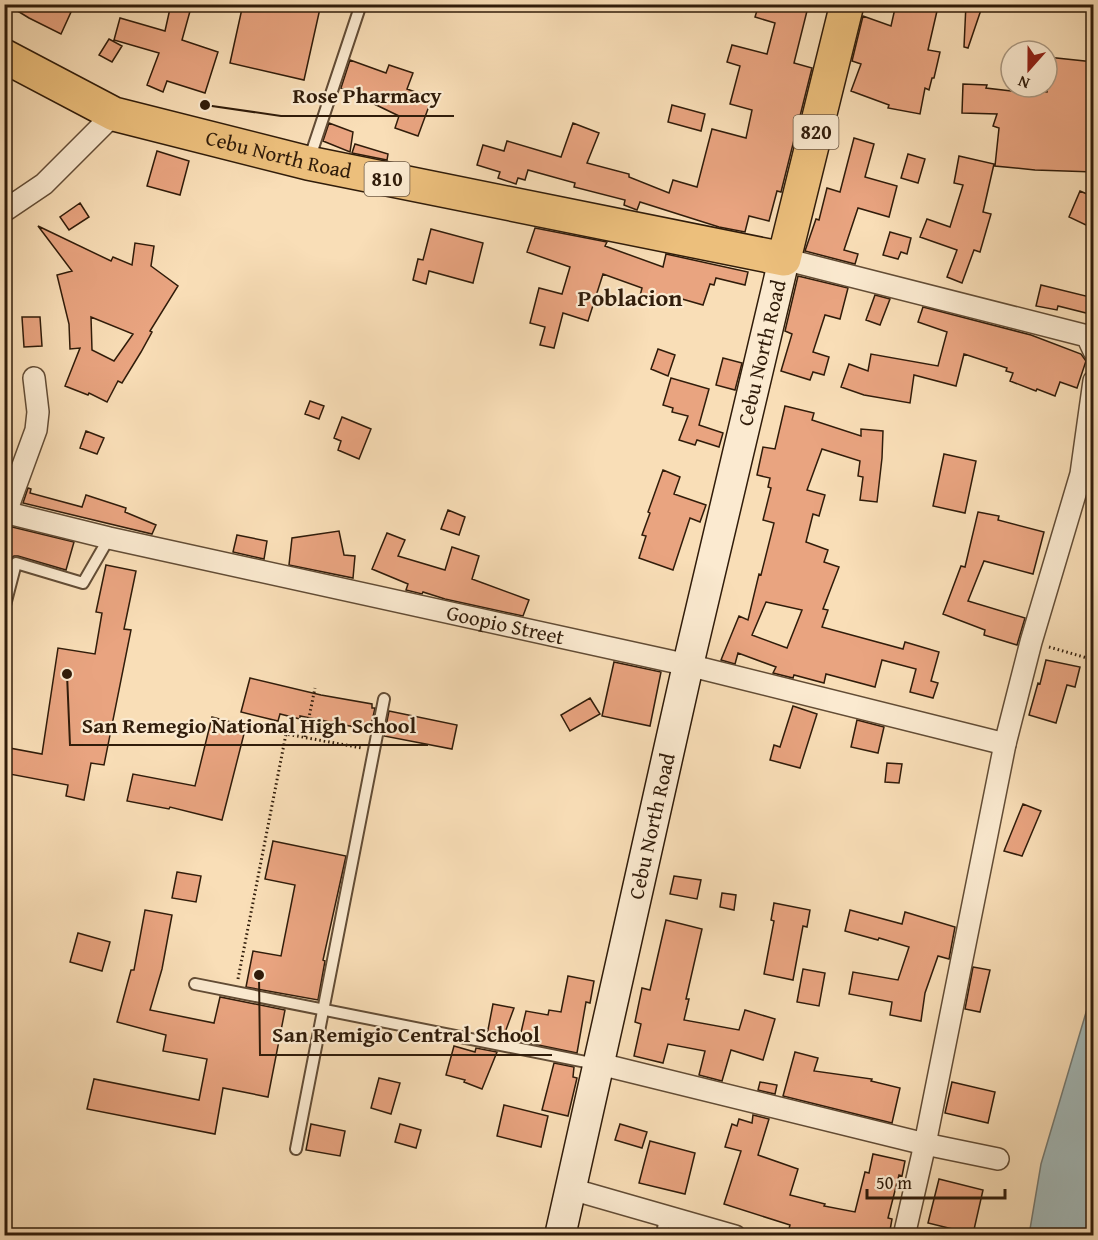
<svg xmlns="http://www.w3.org/2000/svg" width="1098" height="1240" viewBox="0 0 1098 1240" font-family="'Gentium Book Plus',serif">
<style>
.water{fill:#a2b9b9;stroke:#747a73;stroke-width:1.5}
.building{fill:#e9a480;stroke:#301c0a;stroke-width:1.5;fill-rule:evenodd}
.lines{fill:none;stroke-linecap:round;stroke-linejoin:round}
.service-casing{stroke:#624c35;stroke-width:14}
.minor-casing{stroke:#624c35;stroke-width:24}
.secondary-casing{stroke:#301c0a;stroke-width:33}
.trunk-casing{stroke:#301c0a;stroke-width:36}
.path{stroke:#301c0a;stroke-width:3;stroke-dasharray:1.5 3;stroke-linecap:butt}
.service{stroke:#fbead0;stroke-width:10}
.minor{stroke:#fbead0;stroke-width:21}
.secondary{stroke:#fbead0;stroke-width:30}
.trunk{stroke:#ecbf7c;stroke-width:33}
.labels{text-anchor:middle;stroke-width:4.5;stroke-linejoin:round;paint-order:stroke}
.shield{fill:#fbead0;stroke:#6d5a45;stroke-width:1.5}
.shield-label{font-size:20px;font-weight:bold;fill:#301c0a}
.street-label{font-size:21px;fill:#301c0a;stroke:#fbead0}
.quarter-label{font-size:24px;font-weight:bold;fill:#301c0a;stroke:#fbead0}
.leader{fill:none;stroke:#301c0a;stroke-width:2}
.callout-dot{fill:#301c0a;stroke:#fbead0;stroke-width:2}
.callout-label{font-size:22px;text-anchor:middle;font-weight:bold;fill:#301c0a;stroke:#fbead0;stroke-width:4.5;stroke-linejoin:round;paint-order:stroke}
</style>
<rect width="100%" height="100%" fill="#f9deb7"/>
<filter id="stains"><feTurbulence type="fractalNoise" baseFrequency=".00333" numOctaves="4"/><feColorMatrix values="0 0 0 0 .2 0 0 0 0 .09 0 0 0 0 .02 0 0 0 .5 -.17"/></filter>
<radialGradient id="worn" r=".72"><stop offset=".6" stop-color="#630" stop-opacity="0"/><stop offset="1" stop-color="#630" stop-opacity=".3"/></radialGradient>
<path class="water" d="M1093 989V1235H1029L1041 1164Z"/>
<path class="building" d="M6 4H54L71 12 61 34 29 18Z
M171 4H192L182 40 218 52 205 93 167 81 163 92 147 85 159 53 114 40 120 18 165 31Z
M243 4H321L304 80 230 63Z
M759 4H783L807 11 794 63 812 68 781 192 777 191 769 221 749 216 745 232 719 227 640 202 637 210 624 205 625 200 574 187 575 183 528 170 525 180 518 178 516 184 498 178 500 172 477 165 483 145 504 151 507 141 561 157 573 123 599 133 587 163 629 174V177L669 193 673 180 697 187 712 129 746 138 752 110 730 104 740 66 727 62 732 45 767 54 775 23 755 17Z
M896 4H907L937 11 928 50 940 52 934 78H932L929 90 925 88 920 114 888 108 889 105 851 91 861 64 852 61 863 16 891 26Z
M966 4H983L968 48 964 47Z
M109 39 122 46 112 62 99 55Z
M1047 57 1094 62 1091 105 1094 172 1035 170 995 166 999 128 993 126 997 114 962 113 963 84 987 85 986 88 1028 93V90L1047 92Z
M350 60 386 73 389 65 413 73 407 89 432 98 418 136 395 128 399 116 341 88Z
M672 105 705 114 701 131 668 122Z
M329 123 353 132 350 152 323 141Z
M854 138 874 144 865 177 897 186 889 217 858 208 844 250 858 254 855 264 805 251 816 219 819 220 827 188 840 192Z
M355 144 388 154 387 160 352 153Z
M157 151 189 161 180 195 147 186Z
M908 154 925 159 918 183 901 178Z
M959 156 994 164 983 212 991 214 980 252 974 250 962 283 947 277 957 250 920 237 927 219 950 227 963 185 954 183Z
M1080 191 1094 197V212L1088 226 1069 217Z
M80 203 89 217 69 230 60 217Z
M38 226 111 261 113 257 132 265 135 243 154 246 151 266 178 286 150 331 152 332 141 352 122 383 118 381 107 402 89 393 88 395 65 386 80 348 70 349 69 324 57 275 72 271ZM91 317 133 334 114 361 92 350Z
M535 228 607 242 605 246 663 267 666 254 748 272 745 285 716 278 714 285 710 284 703 305 682 299 680 307 640 296 642 288 603 274 588 321 563 313 554 348 540 345 545 327 530 323 539 288 562 294 570 267 527 252Z
M431 229 483 243 473 283 429 271 426 284 413 280 418 259 423 260Z
M890 232 911 238 907 254 901 252 898 259 883 255Z
M798 276 848 288 840 319 825 315 813 352 829 357 824 375 813 372 810 380 781 371 792 334 785 331Z
M1041 285 1094 298V315L1058 306 1057 310 1036 306Z
M875 295 890 299 880 325 866 320Z
M923 307 1031 335 1081 354 1086 361 1077 388 1060 382 1055 396 1037 389 1036 391 1010 381 1013 373 1006 371 1007 368 964 354 956 386 914 375 910 403 864 395 841 387 849 364 868 371 871 354 938 366 947 332 918 322Z
M22 317H40L42 346 24 347Z
M658 349 675 355 668 376 651 369Z
M723 358 742 363 735 390 716 385Z
M671 378 709 389 699 425 723 433 719 447 697 440 695 445 679 440 688 416 672 412 673 408 663 405Z
M310 401 324 406 319 419 305 414Z
M785 406 814 413 812 420 861 436V429L883 431 882 458 877 502 860 500 863 477 858 476 860 461 822 449 807 490 825 495 819 516 813 514 806 542 828 550 824 562 839 567 823 609 828 610 822 627 903 649 905 642 939 652 931 681 938 683 933 698 910 692 916 669 882 660 875 687 826 674 824 683 794 675 793 678 773 673 776 667 738 653 735 664 721 660 739 616 748 620 759 574 761 575 774 523 763 520 771 488 768 487 770 478 757 475 763 447 775 449ZM766 602 802 610 787 648 752 635Z
M342 417 371 429 359 459 338 450 341 441 334 438Z
M86 431 104 438 97 454 80 448Z
M944 454 976 461 965 513 933 506Z
M663 470 680 477 674 494 706 505 700 522 690 518 673 570 639 558 646 536 642 535 650 513 648 512Z
M28 488 31 489 30 493 82 507 86 495 126 508 125 512 156 525 152 534 23 503Z
M448 510 465 517 459 535 441 529Z
M978 512 999 516 998 520 1044 532 1033 574 984 561 968 601 1025 618 1017 645 984 635 985 630 943 614 961 566 965 567Z
M4 525 74 542 66 570 18 556H14L10 559 4 558Z
M339 531 344 555 355 556 353 578 289 565 292 538Z
M387 533 405 540 398 556 445 570 452 547 479 556 472 579 529 600 523 616 445 599 423 592 422 594 406 590 408 584 372 569Z
M237 535 267 541 264 559 233 552Z
M106 565 136 571 124 629 131 630 104 765 91 763 84 800 66 796 68 785 4 773V747L42 754 58 648 95 654 102 613 96 612Z
M1046 660 1080 667 1075 687 1067 685 1056 723 1029 715 1038 683 1040 684Z
M614 662 661 672 650 726 602 716Z
M250 678 321 695 372 704V708H375L370 730 300 716V719L280 714 278 721 241 712Z
M590 698 600 714 570 731 561 715Z
M793 706 817 714 800 768 770 760 774 745 780 747Z
M389 711 457 725 452 749 384 736Z
M212 717 246 726 222 820 170 807 169 809 127 801 133 774 195 786Z
M857 720 884 727 878 753 851 747Z
M887 763 902 764 899 783 885 782Z
M1023 804 1041 811 1022 856 1004 851Z
M273 841 346 856 323 960 325 961 318 1000 246 987 253 951 281 956 295 885 265 879Z
M177 872 201 876 196 902 172 898Z
M674 876 701 880 697 899 670 894Z
M722 893 736 895 734 910 720 907Z
M774 903 810 910 807 927 803 926 793 980 764 974 774 921 771 920Z
M145 910 172 915 162 969 150 1010 214 1023 220 997 285 1010 268 1097 223 1088 215 1134 87 1109 94 1079 199 1100 207 1059 163 1051 166 1035 117 1022 131 970H134Z
M850 910 902 924 905 912 955 927 949 959 938 956 925 993 921 1021 890 1015 892 1002 849 994 853 972 898 980 909 947 879 938 878 940 845 931Z
M666 920 702 929 686 999H689L684 1020 739 1030 745 1010 775 1019 763 1060 731 1050 722 1081 699 1075 705 1051 668 1044 663 1063 634 1056 641 1024 635 1022 642 988 650 990Z
M78 933 110 942 102 971 70 962Z
M973 967 990 970 980 1012 965 1009Z
M803 969 825 973 819 1006 797 1002Z
M568 976 594 981 590 1003 586 1002 577 1053 519 1041 526 1011 548 1015 549 1010 561 1012Z
M493 1004 514 1008 503 1038 487 1035Z
M454 1046 475 1052 476 1048 497 1052 482 1089 464 1082 465 1080 446 1075Z
M795 1052 818 1058 814 1071 872 1079 871 1081 900 1088 892 1123 783 1096Z
M554 1063 574 1067 573 1077 577 1078 568 1116 542 1110Z
M379 1078 400 1083 391 1114 371 1108Z
M760 1082 777 1085 775 1094 758 1090Z
M952 1082 995 1092 988 1123 945 1113Z
M504 1105 548 1116 541 1147 497 1136Z
M753 1115 769 1119 758 1155 798 1169 790 1195 825 1204 824 1206 855 1212 865 1172 869 1173 873 1154 905 1161 902 1176 899 1175 888 1218 892 1219 889 1236H787L790 1225 724 1204 741 1151 725 1147 732 1124 737 1126 739 1119 752 1123Z
M311 1124 345 1131 340 1156 306 1150Z
M400 1124 421 1130 416 1148 395 1142Z
M620 1124 647 1132 642 1148 615 1140Z
M650 1141 695 1153 685 1194 639 1183Z
M939 1179 983 1190 973 1234 928 1223Z"/>
<g class="lines">
<defs>
<path id="service" d="M309 160 361 4
M4 609 16 563 83 583 109 538
M195 984 596 1064
M296 1149 384 699
M662 1236 665 1215"/>
<g id="minor">
<path d="M4 211 44 184 114 114"/>
<path d="M784 259 1087 336 1094 351"/>
<path id="s1" d="M4 512 109 538 688 665 1005 744"/>
<path d="M6 512 36 430 38 412 34 378"/>
<path d="M600 1064 925 1144 998 1159"/>
<path d="M571 1189 735 1236"/>
<path d="M904 1236 925 1144 1005 744 1031 642 1081 474 1094 381"/>
</g>
<g id="secondary">
<path id="s2" d="M560 1236 688 665 784 259"/>
</g>
<g id="trunk">
<path id="s3" d="M4 56 114 114 308 163 784 259 847 4"/>
</g>
</defs>
<use href="#service" class="service-casing"/>
<use href="#minor" class="minor-casing"/>
<use href="#secondary" class="secondary-casing"/>
<use href="#trunk" class="trunk-casing"/>
<path class="path" d="M1049 647 1094 660
M305 737 315 688
M238 979 286 734 362 748"/>
<use href="#service" class="service"/>
<use href="#minor" class="minor"/>
<use href="#secondary" class="secondary"/>
<use href="#trunk" class="trunk"/>
</g>
<g class="labels">
<g class="shield">
<rect x="793.5" y="115" width="45" height="34" rx="4.5"/>
<rect x="364.5" y="162" width="45" height="34" rx="4.5"/>
</g>
<g class="shield-label">
<text x="816" y="139">820</text>
<text x="387" y="186">810</text>
</g>
<g class="street-label">
<text dy="7" stroke="none"><textPath href="#s3" startOffset="294">Cebu North Road</textPath></text>
<text dy="7" stroke="none"><textPath href="#s2" startOffset="906">Cebu North Road</textPath></text>
<text dy="7" stroke="none"><textPath href="#s1" startOffset="514">Goopio Street</textPath></text>
<text dy="7" stroke="none"><textPath href="#s2" startOffset="420">Cebu North Road</textPath></text>
</g>
<g class="quarter-label">
<text x="630" y="306">Poblacion</text>
</g>
</g>
<path class="leader" d="M205 105L281 116H454M67 674L70 745H428M259 975L260 1055H552"/>
<g class="callout-dot">
<circle cx="205" cy="105" r="6"/>
<circle cx="67" cy="674" r="6"/>
<circle cx="259" cy="975" r="6"/>
</g>
<g class="callout-label">
<text x="367" y="103">Rose Pharmacy</text>
<text x="249" y="733">San Remegio National High School</text>
<text x="406" y="1042">San Remigio Central School</text>
</g>
<rect width="1098" height="1240" fill="none" stroke="#f9deb7" stroke-width="24"/>
<rect x="6" y="6" width="1086" height="1228" fill="none" stroke="#301c0a" stroke-width="3"/>
<rect x="12" y="12" width="1074" height="1216" fill="none" stroke="#301c0a" stroke-width="1.5"/>
<g transform="translate(1029 69) rotate(201)"><circle r="28" fill="#fbead0" stroke="#aa9881" stroke-width="1.5"/>
<path d="M0-4.5L10 22L0 15L-10 22Z" fill="#8f2418"/>
<text y="-9" font-size="16" font-weight="bold" text-anchor="middle" fill="#301c0a">N</text>
</g>
<path d="M867 1189v9h138v-9" fill="none" stroke="#301c0a" stroke-width="3"/>
<text x="876" y="1189" font-size="18" fill="#301c0a" stroke="#fbead0" stroke-width="4.5" paint-order="stroke">50 m</text>
<rect width="100%" height="100%" filter="url(#stains)"/>
<rect width="100%" height="100%" fill="url(#worn)"/>
</svg>
